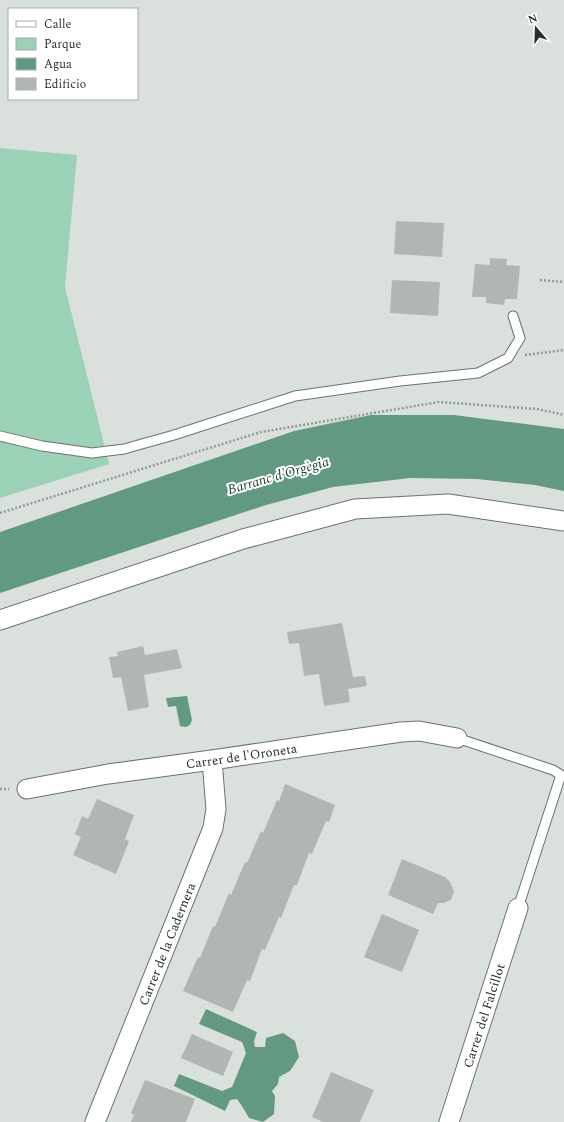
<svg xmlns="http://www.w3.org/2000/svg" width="564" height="1122" viewBox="0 0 564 1122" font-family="Spectral,serif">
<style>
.green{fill:#9bd1b7}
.water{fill:#629980}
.building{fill:#b0b7b3}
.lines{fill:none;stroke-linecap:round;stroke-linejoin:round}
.service-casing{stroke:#6b726e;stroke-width:11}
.minor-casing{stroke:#6b726e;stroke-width:21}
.path{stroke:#949a97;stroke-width:2.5;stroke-dasharray:2 2;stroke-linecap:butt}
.service{stroke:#fff;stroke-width:9}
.minor{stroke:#fff;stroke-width:19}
.labels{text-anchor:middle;stroke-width:4;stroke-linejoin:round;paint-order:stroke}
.street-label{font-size:13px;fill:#2b2e2d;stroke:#fff}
.water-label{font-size:14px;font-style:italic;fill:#0f3e2d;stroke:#fff}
</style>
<rect width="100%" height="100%" fill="#dae1dd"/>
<path class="green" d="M0 148 77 155 65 287 109 464 0 498Z"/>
<path class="water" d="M371 415H454L564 429V491L535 485 477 479 410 478 333 487 266 505 0 593V532L294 431Z
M187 696 192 720 190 725 186 727 180 726 176 706 168 707 166 698Z
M206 1009 257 1032 254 1041 255 1047H265L266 1038 283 1033 295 1041 299 1057 290 1071 279 1077 278 1084 272 1091 275 1096 274 1114 263 1122 249 1118 242 1106 237 1099 230 1100 225 1111 174 1086 179 1074 222 1091 232 1087 246 1053 242 1042 199 1024Z"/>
<path class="building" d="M396 221 444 223 442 257 394 254Z
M490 258 507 259 506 265 520 266 517 299H505L504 305 486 303V297H472L475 264 490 265Z
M392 280 440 282 438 316 390 313Z
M342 623 353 677 365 676 367 686 348 689 350 702 324 706 319 674 304 676 299 643 289 644 287 632Z
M143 646 145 655 177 649 182 668 144 675 149 707 128 711 121 677 113 678 109 657 118 656 117 652Z
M285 784 335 805 329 822 326 821 312 854 309 853 297 885H294L281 918 279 917 265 950 262 949 250 981 247 980 233 1012 183 991 198 957 200 958 213 926 215 927 229 893 231 895 245 862 247 863 261 831 263 833 277 800 279 801Z
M97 799 134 815 125 839 129 841 116 874 73 855 81 837 75 834 82 816 88 819Z
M402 859 445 877 450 882 454 891 451 900 444 903H438L433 914 388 895Z
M382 914 419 930 402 972 364 957Z
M192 1034 233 1052 223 1076 181 1058Z
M331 1072 374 1090 360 1122H323L312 1117Z
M145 1080 195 1099 186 1122H131L134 1115 131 1113Z"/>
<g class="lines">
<defs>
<path id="service" d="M0 436 42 446 92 453 124 449 174 435 295 396 400 381 478 373 508 358 520 338 513 316
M457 738 553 770 561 775 518 908"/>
<g id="minor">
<path d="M0 620 243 539 355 509 448 504 564 521"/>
<path id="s1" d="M27 789 108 774 212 760 401 732 419 731 457 738"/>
<path id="s2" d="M95 1122 213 828 216 809 212 760"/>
<path id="s3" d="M449 1122 518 908"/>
</g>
</defs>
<use href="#service" class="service-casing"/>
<use href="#minor" class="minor-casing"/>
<path class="path" d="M540 280 564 282
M525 355 564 350
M0 513 261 432 439 402 537 409 564 415
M0 789H9"/>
<use href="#service" class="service"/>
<use href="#minor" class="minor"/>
</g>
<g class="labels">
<g class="street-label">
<text dy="5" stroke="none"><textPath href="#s1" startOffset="217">Carrer de l'Oroneta</textPath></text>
<text dy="5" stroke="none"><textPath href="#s2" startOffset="192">Carrer de la Cadernera</textPath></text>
<text dy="5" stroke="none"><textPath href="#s3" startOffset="112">Carrer del Falcillot</textPath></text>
</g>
<g class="water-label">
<text transform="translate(278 475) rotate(-16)" y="5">Barranc d'Orgègia</text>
</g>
</g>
<rect x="8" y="8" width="130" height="92" fill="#ffffff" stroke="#aaabab"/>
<rect x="16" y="21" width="20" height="6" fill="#ffffff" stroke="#aaabab"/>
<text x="44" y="28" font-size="12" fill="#2b2e2d">Calle</text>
<rect x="16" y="38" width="20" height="12" fill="#9bd1b7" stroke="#aaabab"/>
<text x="44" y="48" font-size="12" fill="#2b2e2d">Parque</text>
<rect x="16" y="58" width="20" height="12" fill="#629980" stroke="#aaabab"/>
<text x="44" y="68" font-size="12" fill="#2b2e2d">Agua</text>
<rect x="16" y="78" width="20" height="12" fill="#b0b7b3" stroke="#aaabab"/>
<text x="44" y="88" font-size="12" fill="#2b2e2d">Edificio</text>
<g transform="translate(536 28) rotate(341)" stroke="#ffffff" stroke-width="3" paint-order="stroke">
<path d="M0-3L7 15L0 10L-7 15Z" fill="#2b2e2d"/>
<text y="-6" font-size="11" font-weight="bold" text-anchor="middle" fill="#2b2e2d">N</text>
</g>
</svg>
